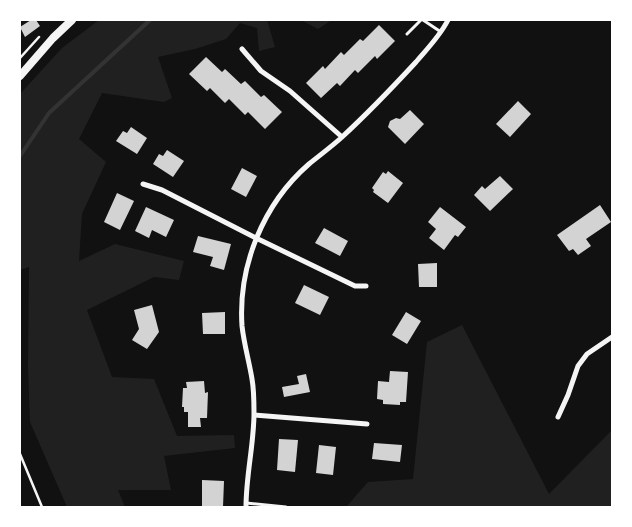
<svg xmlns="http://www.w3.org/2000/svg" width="632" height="527" viewBox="0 0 632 527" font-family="'Titillium Web',sans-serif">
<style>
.green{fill:#202020}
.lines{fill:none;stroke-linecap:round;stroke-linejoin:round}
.stream{stroke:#333;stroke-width:4}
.building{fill:#d3d3d3}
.path{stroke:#f5f5f5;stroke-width:2.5}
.service{stroke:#f5f5f5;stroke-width:3}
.minor{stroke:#f5f5f5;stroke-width:5}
.tertiary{stroke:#f5f5f5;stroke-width:8}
</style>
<rect width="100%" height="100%" fill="#111"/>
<path class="green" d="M99 20H267L275 47 259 51 257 28 240 23 226 39 195 49 158 57 172 98 164 102 102 93 79 139 106 162 82 214 79 261 115 244 184 261 179 280 154 277 87 310 112 377 154 379 177 436 234 435 235 448 164 456 171 490H118L125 507H67L30 422 28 367 29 267 20 270V94L62 48Z
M301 20H332L318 29Z
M462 325 549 494 612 430V507H346L368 482 413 479 427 342Z"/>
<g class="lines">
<path class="stream" d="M20 156 49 113 150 20"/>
</g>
<path class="building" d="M31 20H36L40 26 25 37 20 27Z
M379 25 395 41 377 59 375 56 358 73 355 70 340 86 337 83 321 98 306 83 323 66 325 69 341 52 344 55 360 39 363 41Z
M206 57 222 72 225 69 241 84 245 81 261 97 264 95 282 112 265 129 248 112 245 115 229 99 225 103 210 88 207 91 189 74Z
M518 101 531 114 510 137 496 124Z
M410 110 424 124 405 144 388 127 390 121 396 118 400 119Z
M131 127 147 138 137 154 116 141 123 131 127 133Z
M167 150 184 161 173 177 153 164 159 154 163 156Z
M242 168 257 176 246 197 231 189Z
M388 171 403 183 388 203 373 192 374 190 372 188 383 172 386 174Z
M500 176 513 189 490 211 474 195 482 186 485 189Z
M117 193 134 201 120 230 104 222Z
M600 205 611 222 586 239 591 246 578 255 573 249 569 251 557 235Z
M146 207 174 220 166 237 152 230 149 238 135 231Z
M440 207 466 227 458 237 455 235 444 250 429 238 436 229 428 222Z
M324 228 348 241 340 256 315 243Z
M198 236 231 244 224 270 210 266 213 257 193 252Z
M437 263V287H419L418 264Z
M304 285 329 297 320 315 295 303Z
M152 305 159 332 147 349 132 340 139 329 134 310Z
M225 312V334H203L202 313Z
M406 312 421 321 407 344 392 335Z
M390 371 408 372 406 402H400V405L383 404V400L377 399 378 381 389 382Z
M306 374 310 392 284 397 282 387 299 384 297 376Z
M204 381 205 393 208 392 207 418H200L201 427H188V412H184V407H182L183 388H187L186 382Z
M279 439 298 440 295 472 277 470Z
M374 443 402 445 400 462 372 459Z
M319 445 336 447 333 475 316 473Z
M202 480 224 481 223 507H202Z"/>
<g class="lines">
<path class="path" d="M20 58 39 37
M20 454 42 507"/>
<path class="service" d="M423 20 441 32
M407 34 421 20
M246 503 286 507"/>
<path class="minor" d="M242 49 261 71 290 91 342 137
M143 184 162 190 256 238 355 286H366
M254 415 367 424
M558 417 568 395 578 366 587 354 612 337
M246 507C246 475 254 444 254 413 254 402 254 390 252 379 249 361 244 344 242 326 238 266 263 204 309 164 320 155 331 147 341 138 367 114 392 88 416 62 427 49 440 36 448 20"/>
<path class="tertiary" d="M20 76 53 38 72 20"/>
</g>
<rect width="632" height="527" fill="none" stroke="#ffffff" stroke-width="42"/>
</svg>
